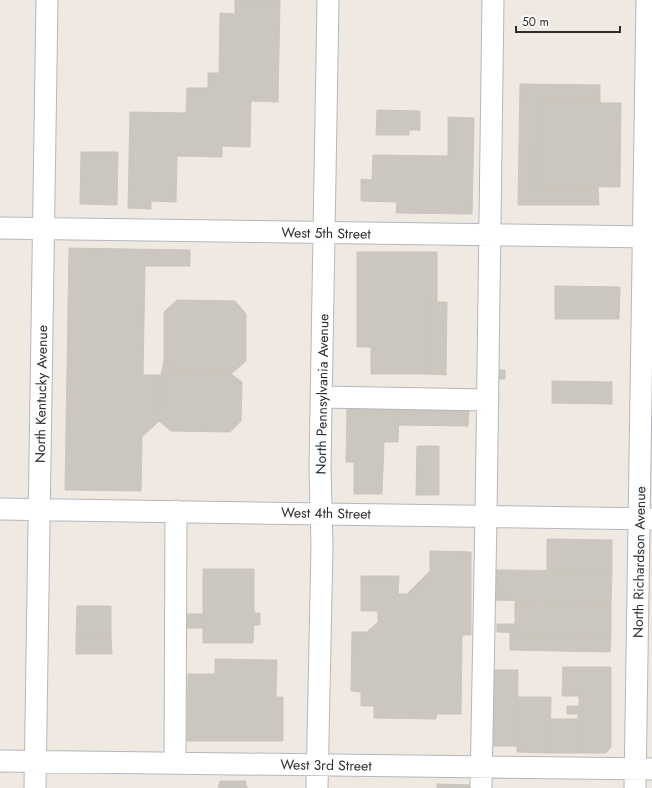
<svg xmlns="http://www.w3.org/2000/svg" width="652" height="788" viewBox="0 0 652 788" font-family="Jost,sans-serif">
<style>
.building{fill:#cbc7bf;stroke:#cbc5ba}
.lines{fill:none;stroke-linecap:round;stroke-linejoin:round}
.minor-casing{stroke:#b4b7c1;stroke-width:23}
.minor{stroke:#fff;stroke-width:21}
.labels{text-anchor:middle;stroke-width:3.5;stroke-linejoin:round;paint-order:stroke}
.street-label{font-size:14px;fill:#2e2e2e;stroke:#fff}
</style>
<rect width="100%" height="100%" fill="#efe9e1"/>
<path class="building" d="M235 0H280L278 102 251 101 250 147 222 146V157L177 156 176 202 151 201V209L128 208 130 112 186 113 187 88H208V73H219L220 13 235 14Z
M520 84 600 85V103L537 102 536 186 598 187 599 205H518Z
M537 102 621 103 620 187 536 186Z
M377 110 420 111V130H409V135H376Z
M448 117 474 118 472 214 396 213 397 202 361 201V179L372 180 373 155 448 156Z
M81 152H118L117 205 80 204Z
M69 248 190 250V266H145L143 375H161L160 381 159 421 142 437 141 491 65 490Z
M357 252H437V302H429L428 374H371V347H357Z
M555 286 620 287 619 319H555Z
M177 300 235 301 246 314V361L231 374 176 373 164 360V312Z
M429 302H447L446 375 428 374Z
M164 360 176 373 231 374 242 382 241 421 230 432 171 431 159 421 160 381Z
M496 370H505V379H496Z
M552 381 612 382V404L552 403Z
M347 408 399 410 398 442H384L382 494H354V462H346Z
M399 410 469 411 468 426 398 425Z
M417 446H439V495H416Z
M547 539 612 540V571H547Z
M430 551 471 552V635H462L461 714H437L436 719 374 718V706H361V692L351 691 352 632H367L378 622V611H361V576H399L398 594H407L430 571Z
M203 569H254V613H260V625H254L253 643H203Z
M493 570 612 571 611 602 492 600Z
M515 601 611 602V635L497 632V624H515Z
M77 606H111V639H76Z
M184 614H203V628H184Z
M510 632 611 635 610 652 510 650Z
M76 639H111L112 654H76Z
M215 659 277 660 276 697H283V741H187L188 674H215Z
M563 667H611V747L606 753H578V714H567V706H579V696H562Z
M493 670H518L517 746H492Z
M517 697H551L550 753 517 752Z
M551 719H578V753H550Z
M220 781H246V785L248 788H218Z
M437 784 471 785V788H437Z"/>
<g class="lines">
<defs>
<path id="minor" d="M0 228 652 237
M322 397 488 400
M0 509 652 519
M0 761 652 769
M175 763 176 511
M35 788 47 0
M317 788 322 546 320 468 328 0
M481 788 486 516 493 0
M635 788 647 0"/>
</defs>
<use href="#minor" class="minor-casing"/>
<use href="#minor" class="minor"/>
</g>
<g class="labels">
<g class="street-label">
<text transform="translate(326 233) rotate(1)" y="5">West 5th Street</text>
<text transform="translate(41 394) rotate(-89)" y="5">North Kentucky Avenue</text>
<text transform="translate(322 394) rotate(-89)" y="5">North Pennsylvania Avenue</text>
<text transform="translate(326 513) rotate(1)" y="5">West 4th Street</text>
<text transform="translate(639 562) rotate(-89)" y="5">North Richardson Avenue</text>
<text transform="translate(326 765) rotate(1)" y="5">West 3rd Street</text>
</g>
</g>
<path d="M516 26v6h104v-6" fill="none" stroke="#2e2e2e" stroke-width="2"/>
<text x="522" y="26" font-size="12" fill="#2e2e2e" stroke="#ffffff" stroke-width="3" paint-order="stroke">50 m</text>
</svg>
